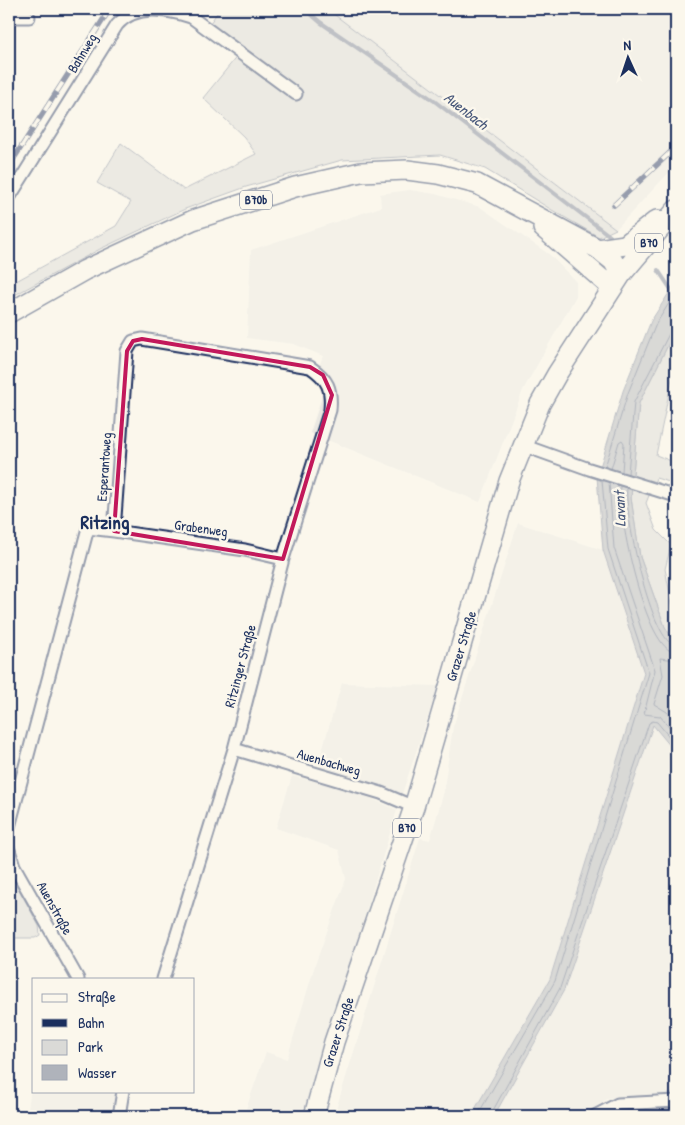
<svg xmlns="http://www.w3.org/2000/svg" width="685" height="1125" viewBox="0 0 685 1125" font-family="'Patrick Hand',sans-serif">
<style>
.built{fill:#eae8e2}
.green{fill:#dadad7;stroke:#7a849a}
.water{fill:#afb3bb;stroke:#747e96}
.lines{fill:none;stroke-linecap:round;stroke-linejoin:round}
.shore{stroke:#566483;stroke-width:1}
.stream{stroke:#747e96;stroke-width:4}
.street-casing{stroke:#1b2f5e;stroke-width:15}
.primary-casing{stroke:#1b2f5e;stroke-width:22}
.street{stroke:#fbf7ec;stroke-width:11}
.primary{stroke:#fbf7ec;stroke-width:19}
.rail-casing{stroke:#1b2f5e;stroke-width:5.5}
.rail{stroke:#fbf7ec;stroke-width:4;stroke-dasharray:11;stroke-linecap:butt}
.marked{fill:none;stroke:#c2185b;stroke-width:4;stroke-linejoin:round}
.labels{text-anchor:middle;stroke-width:5;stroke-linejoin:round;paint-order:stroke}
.shield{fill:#fbf7ec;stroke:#5e6b89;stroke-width:1}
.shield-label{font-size:12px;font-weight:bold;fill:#1b2f5e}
.street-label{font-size:14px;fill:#1b2f5e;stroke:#fbf7ec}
.water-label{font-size:15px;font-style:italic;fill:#47577a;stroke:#fbf7ec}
.district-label{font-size:19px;font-weight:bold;fill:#1b2f5e;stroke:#fbf7ec}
</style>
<rect width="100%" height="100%" fill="#fbf7ec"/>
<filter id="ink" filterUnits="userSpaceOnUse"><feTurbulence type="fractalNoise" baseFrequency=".02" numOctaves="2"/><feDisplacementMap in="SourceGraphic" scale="10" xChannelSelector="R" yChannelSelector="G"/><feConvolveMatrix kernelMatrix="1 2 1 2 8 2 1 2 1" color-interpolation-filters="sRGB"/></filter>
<g filter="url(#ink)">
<path class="built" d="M327 9H676V165L616 229Z
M410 190 435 194 480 207 550 255 576 282V296L523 390 480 502 310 433 323 394 316 375 323 356 294 344 247 338 251 250 381 207 380 194Z
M518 523 603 550 644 673 550 979 471 1116H334L420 838 430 840 443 795 453 727Z
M342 683 438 686 402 794 317 767Z
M653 724 676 753V1096L608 1098 581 1116H494L564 990Z
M292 776 354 791 397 810 303 1116H265L246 1109 266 1052 287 1059 315 965 346 879 339 850 276 828Z
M34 1067V1091H117L109 1116H27Z"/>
<path class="green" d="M220 9H327L616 229 599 237 552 210 485 169 440 155 342 160 246 187 185 209 100 249 9 298V285L116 226 131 202 97 183 121 143 184 190 256 154 244 137 203 98 243 49 210 23Z
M676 329V359L656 455 676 463V484L656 478 646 503 656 530 671 545 665 569 676 623V644L665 627 640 557 631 498 639 403Z
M10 876 12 877 39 926 40 935 35 938H9Z"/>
<path class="water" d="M676 282V329L639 403 631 498 640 557 665 627 676 644V753L653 725 564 990 494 1116H471L550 979 644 673 603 550 597 477 623 391 651 321Z"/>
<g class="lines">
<path class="shore" d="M605 467 628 393 656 324 676 292
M611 469 619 442 622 440 624 443 622 472
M628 474 634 402 670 332 676 329
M609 482 614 548 655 670 644 714 660 716 676 735
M620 486C618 514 645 651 676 653
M627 488C624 512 651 644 676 646
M676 660 660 658 663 675 654 704 667 712 676 723
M477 1116 555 981 649 673 608 549 602 480
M490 1116 560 988 649 723 653 721 657 722 676 745"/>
<path class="stream" d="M305 9 320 22 433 100 610 236
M658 270 676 297"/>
<defs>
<path id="street" d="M9 17H29
M9 198 117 25C136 4 166 9 191 17L296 94
M522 445 589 469 676 496
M114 531 245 550 283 559
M234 749 381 793 414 807
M9 827 88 528 114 531 127 351 133 341 142 339 310 367C328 379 332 389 330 410L283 559 234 749 163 979
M9 850 14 866 78 979
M119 1116 123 1091
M595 1116 618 1104 676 1101"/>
<path id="primary" d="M543 228 612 288
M598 249 625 245 657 220
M9 313 85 270 193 220 295 187 361 172 407 170 438 174 477 184 598 249 613 261 621 275
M314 1116 334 1042 414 807 509 481 540 404 557 374 621 275 676 210"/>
</defs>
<use href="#street" class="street-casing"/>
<use href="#primary" class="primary-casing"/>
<use href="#street" class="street"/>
<use href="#primary" class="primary"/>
<defs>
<path id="rail" d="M9 166 110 9
M614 205 676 147"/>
</defs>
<use href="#rail" class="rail-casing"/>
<use href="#rail" class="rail"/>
</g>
</g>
<path d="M0 0H685V1125H0ZM142 339 310 367 323 375 332 395 283 559 114 531 127 351 133 341Z" fill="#fbf7ec" fill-opacity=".55" fill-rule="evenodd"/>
<path class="marked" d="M142 339 310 367 323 375 332 395 283 559 114 531 127 351 133 341Z"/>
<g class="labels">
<g class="shield">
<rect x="240" y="190.5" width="32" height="19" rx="4"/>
<rect x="635" y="233.5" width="28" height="19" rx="4"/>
<rect x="393" y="818.5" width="28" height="19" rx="4"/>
</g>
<g class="shield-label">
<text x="256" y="204">B70b</text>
<text x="649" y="247">B70</text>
<text x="407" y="832">B70</text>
</g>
<g class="street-label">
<text transform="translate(82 53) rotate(-59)" y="5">Bahnweg</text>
<text transform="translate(104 467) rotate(-86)" y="5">Esperantoweg</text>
<text transform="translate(201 528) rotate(8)" y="5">Grabenweg</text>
<text transform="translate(461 646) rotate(-73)" y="5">Grazer Straße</text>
<text transform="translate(240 666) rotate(-75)" y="5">Ritzinger Straße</text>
<text transform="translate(329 762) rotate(16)" y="5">Auenbachweg</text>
<text transform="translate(55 908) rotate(61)" y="5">Auenstraße</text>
<text transform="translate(338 1032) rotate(-72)" y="5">Grazer Straße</text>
</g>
<g class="water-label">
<text transform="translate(466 111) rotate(38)" y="5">Auenbach</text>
<text transform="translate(620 509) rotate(-92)" y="5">Lavant</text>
</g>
<g class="district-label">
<text x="105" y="529">Ritzing</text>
</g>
</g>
<rect width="685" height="1125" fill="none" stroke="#fbf7ec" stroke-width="30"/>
<rect x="15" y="15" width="655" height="1095" fill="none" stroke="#1b2f5e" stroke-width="2" filter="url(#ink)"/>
<rect x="32" y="978" width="162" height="115" fill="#fbf7ec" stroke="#a1a7b3"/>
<rect x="42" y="994" width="25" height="8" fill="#fbf7ec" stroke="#a1a7b3"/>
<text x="78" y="1002" font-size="15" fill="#1b2f5e">Straße</text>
<rect x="42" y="1019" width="25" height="8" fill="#1b2f5e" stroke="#a1a7b3"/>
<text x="78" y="1028" font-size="15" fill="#1b2f5e">Bahn</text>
<rect x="42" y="1040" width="25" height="15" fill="#dadad7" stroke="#a1a7b3"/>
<text x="78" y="1052" font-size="15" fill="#1b2f5e">Park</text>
<rect x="42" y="1065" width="25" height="15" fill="#afb3bb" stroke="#a1a7b3"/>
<text x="78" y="1078" font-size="15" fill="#1b2f5e">Wasser</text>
<g transform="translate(628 58) rotate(357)" stroke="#fbf7ec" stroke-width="4" paint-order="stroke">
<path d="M0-4L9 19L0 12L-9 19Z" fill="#1b2f5e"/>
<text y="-8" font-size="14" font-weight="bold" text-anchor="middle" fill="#1b2f5e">N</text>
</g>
</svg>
